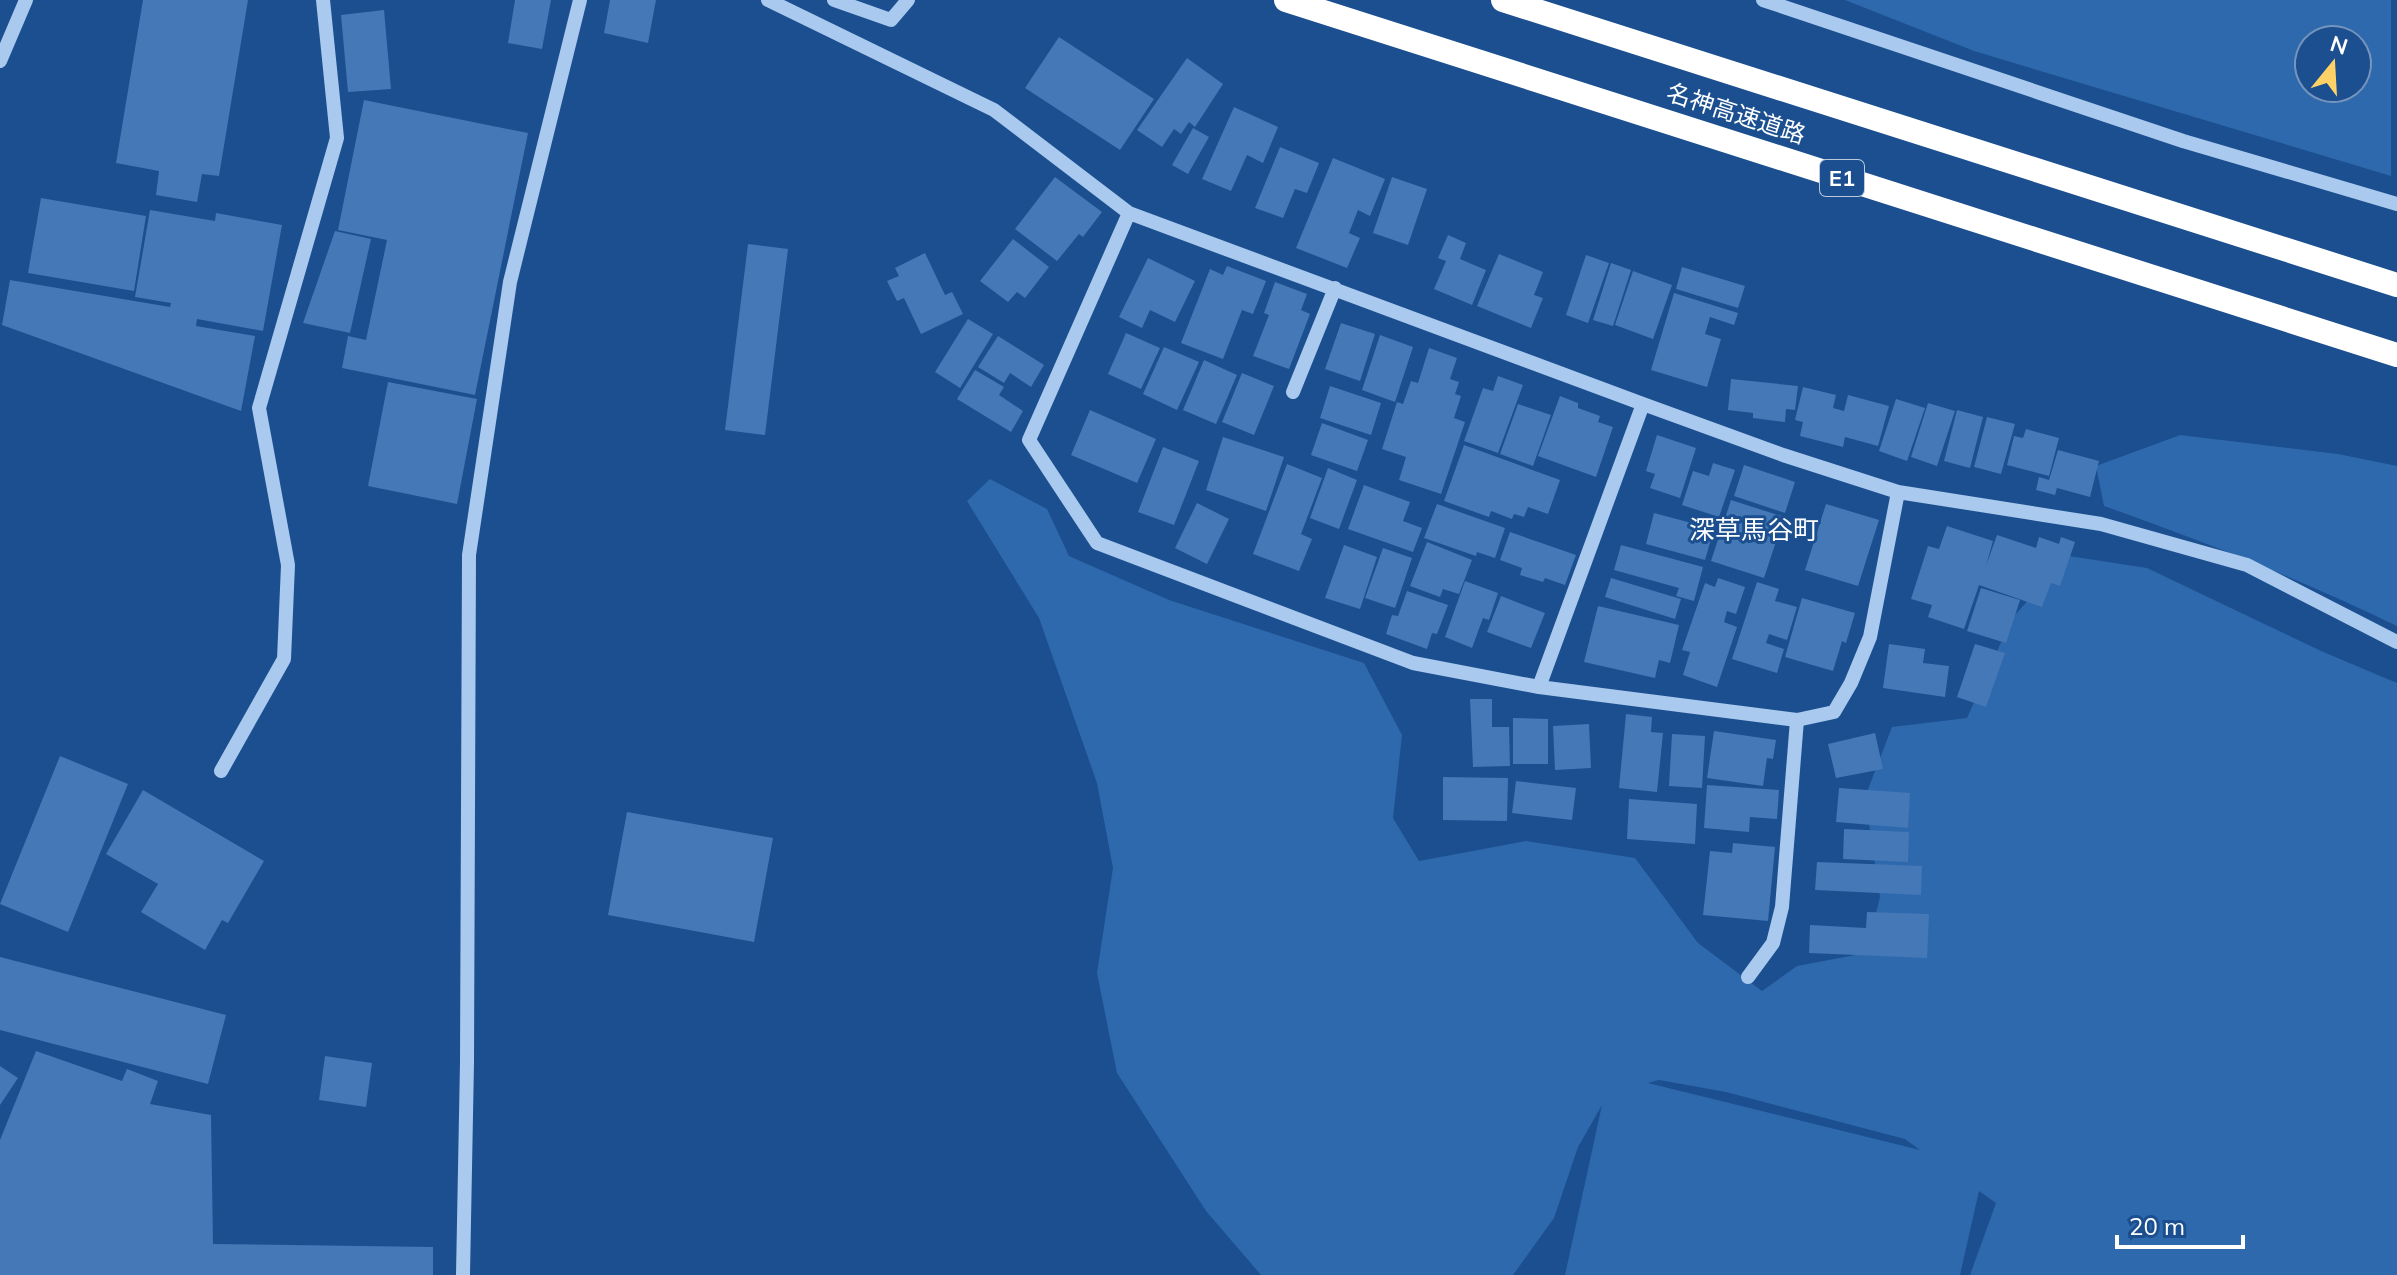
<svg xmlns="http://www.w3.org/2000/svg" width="2397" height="1275" viewBox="0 0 2397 1275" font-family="Mulish,'Noto Sans JP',sans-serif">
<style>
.green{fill:#2e69ad;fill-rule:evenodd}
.building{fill:#4478b7}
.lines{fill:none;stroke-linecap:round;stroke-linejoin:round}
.minor{stroke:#a9c9ee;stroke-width:14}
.highway{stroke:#fff;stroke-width:24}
.labels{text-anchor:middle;stroke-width:6;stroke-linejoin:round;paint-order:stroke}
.shield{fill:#1b4f8f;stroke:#bbcadd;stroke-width:2}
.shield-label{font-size:22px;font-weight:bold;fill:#fff}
.street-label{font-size:24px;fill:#fff;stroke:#1b4f8f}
.neighbourhood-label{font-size:26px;fill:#fff;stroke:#1b4f8f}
</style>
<rect width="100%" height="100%" fill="#1b4f8f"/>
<path class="green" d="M1845 0H2391V176L1974 51ZM2309 40H2357V88H2309Z
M2180 435 2338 454 2397 466V626C2302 580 2203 541 2104 506L2096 466Z
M990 479 1047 509 1069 556 1169 600 1364 663 1402 735 1393 818 1419 861 1526 841 1635 858 1698 943 1762 991 1797 966 1866 953 1880 897 1865 797 1892 727 1967 718 2012 618 2069 556 2147 568 2321 651 2397 683V1275H1970L1996 1203 1979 1191 1960 1275H1565L1602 1105 1578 1147 1554 1218 1513 1275H1261L1206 1211 1117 1073 1097 973 1113 868 1097 783 1039 618 967 501ZM1659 1080 1726 1092 1905 1139 1920 1150 1648 1083Z"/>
<path class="building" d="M143 0H248L219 176 202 174 197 202 156 195 159 171 116 163Z
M515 0H551L542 49 508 43Z
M610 0H656L648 43 604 33Z
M384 10 391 89 348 92 341 15Z
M1059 37 1154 99 1120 150 1025 88Z
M1187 58 1223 84 1195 127 1189 122 1181 134 1174 129 1162 147 1137 130Z
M364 100 528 133 475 395 342 368 348 336 366 340 387 240 338 230Z
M1234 107 1278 127 1263 163 1247 155 1231 191 1202 179Z
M1193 128 1209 137 1188 174 1172 165Z
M1280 147 1319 163 1307 193 1295 189 1283 218 1255 208Z
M1333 158 1385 179 1370 216 1358 210 1349 233 1360 238 1347 268 1296 248Z
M1055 177 1102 212 1083 237 1079 234 1057 261 1015 229Z
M1392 177 1427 189 1408 245 1373 233Z
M41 198 146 216 134 291 28 273Z
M150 210 215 221 216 213 282 225 263 331 197 319 196 326 255 336 241 411 2 325 10 280 170 307 171 303 135 297Z
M335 231 371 239 350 333 303 323Z
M1448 235 1466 243 1460 259 1486 270 1472 305 1434 289 1446 261 1438 258Z
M1013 239 1049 267 1025 298 1017 292 1008 302 980 281Z
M748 244 788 249 765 435 725 430Z
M925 253 945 295 952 292 963 314 921 334 904 298 897 301 887 281 899 276 895 268Z
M1499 254 1543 272 1534 295 1543 298 1531 328 1477 306Z
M1586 255 1609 263 1588 323 1566 315Z
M1148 258 1195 281 1175 322 1150 310 1142 328 1119 317Z
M1611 263 1631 270 1613 326 1593 320Z
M1227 266 1266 281 1253 314 1242 310 1223 359 1181 343 1210 269 1223 275Z
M1682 267 1745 286 1738 308 1676 289Z
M1633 271 1672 285 1653 339 1615 325Z
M1275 282 1307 294 1301 310 1310 314 1289 369 1253 356 1269 315 1264 313Z
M1674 293 1738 313 1734 325 1710 317 1705 334 1721 339 1707 387 1651 370Z
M968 319 993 334 960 388 935 372Z
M1341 323 1375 334 1360 381 1325 369Z
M1126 333 1160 348 1141 389 1108 374Z
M1380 335 1413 347 1395 402 1362 390Z
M998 336 1044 365 1031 387 1010 373 1004 383 978 367Z
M1164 347 1199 362 1177 410 1143 394Z
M1429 348 1457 358 1450 379 1459 382 1455 394 1461 396 1454 418 1465 422 1441 494 1399 480 1406 457 1382 449 1397 402 1403 404 1411 381 1418 383Z
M1204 360 1237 375 1216 424 1183 410Z
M975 370 1004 387 999 395 1023 411 1011 432 957 399Z
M1242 373 1274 386 1254 435 1222 422Z
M1498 376 1523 385 1498 453 1464 441 1483 388 1493 391Z
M1731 379 1798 386 1795 410 1786 409 1785 422 1753 418V413L1728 410Z
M388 382 477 399 457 504 368 486Z
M1330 386 1381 403 1371 435 1320 418Z
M1803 387 1836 395 1833 408 1844 411 1848 395 1889 406 1878 446 1845 437 1843 447 1800 436 1803 422 1795 420Z
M1560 396 1578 403V408L1600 416 1598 422 1613 427 1596 477 1538 456Z
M1896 399 1925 408 1907 461 1879 451Z
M1928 403 1955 411 1937 466 1911 457Z
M1518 404 1551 415 1533 466 1500 454Z
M1090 410 1156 439 1137 483 1071 455Z
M1957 410 1983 417 1970 468 1944 461Z
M1987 417 2015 424 2001 474 1974 467Z
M1322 423 1368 440 1357 471 1311 455Z
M2026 429 2059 438 2049 476 2007 465 2014 436 2023 438Z
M1657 435 1696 448 1680 498 1650 488 1655 474 1646 471Z
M1223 437 1284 457 1266 511 1206 490Z
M1464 445 1560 480 1548 514 1528 507 1524 517 1514 514 1512 519 1491 511 1489 517 1444 501Z
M1163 447 1199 461 1174 525 1138 512Z
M2058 450 2099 461 2090 497 2057 488 2055 495 2036 490 2039 477 2049 480Z
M1713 463 1735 470 1719 517 1682 505 1693 471 1709 476Z
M1287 464 1322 478 1301 534 1312 539 1299 571 1253 554Z
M1744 465 1795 482 1785 513 1734 496Z
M1328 468 1357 480 1339 529 1310 518Z
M1364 485 1410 502 1403 521 1422 528 1413 552 1348 529Z
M1731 500 1784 517 1764 578 1711 561Z
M1197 503 1229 519 1207 564 1175 548Z
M1437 504 1505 528 1495 558 1477 552 1476 556 1424 538Z
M1826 504 1879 520 1858 586 1805 570Z
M1654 513 1714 529 1705 560 1646 544Z
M1947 526 1993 541 1986 566 1997 535 2036 548 2039 537 2059 544 2061 537 2075 542 2060 586 2051 583 2042 607 1979 585 1964 629 1928 617 1932 605 1911 599 1928 546 1939 549Z
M1510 532 1576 555 1565 585 1545 578 1543 582 1520 575 1522 568 1500 560Z
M1427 542 1472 560 1459 594 1443 589 1440 597 1410 586Z
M1344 545 1377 557 1360 609 1325 598Z
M1621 545 1703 567 1694 601 1676 596 1679 588 1614 570Z
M1383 548 1412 558 1395 608 1365 598Z
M1611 578 1681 599 1675 619 1605 597Z
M1718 578 1745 587 1736 614 1727 611 1724 622 1737 627 1717 687 1683 675 1690 652 1682 650 1705 583 1715 587Z
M1465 581 1498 593 1489 620 1483 618 1472 648 1445 637Z
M1757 582 1779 589 1775 601 1797 607 1787 640 1769 634 1766 643 1784 649 1777 673 1732 659Z
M1981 588 2020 600 2006 643 1967 631Z
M1407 591 1448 605 1437 634 1432 633 1427 649 1386 634 1392 615 1398 616Z
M1501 596 1545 613 1531 648 1487 632Z
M1802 598 1855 613 1846 643 1842 641 1833 671 1785 657Z
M1598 606 1679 625 1670 663 1659 660 1655 678 1584 662Z
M1889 644 1925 649 1923 663 1949 666 1945 697 1883 688Z
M1975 644 2005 653 1986 707 1957 697Z
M1470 699H1492V727H1509L1510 766 1473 767Z
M1626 714 1652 717 1651 732 1663 733 1657 792 1619 788Z
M1513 718 1548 719V764H1513Z
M1589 724 1591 768 1555 770 1553 726Z
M1714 731 1776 740 1773 759 1767 758 1763 786 1707 778Z
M1875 733 1883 769 1836 778 1828 744Z
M1672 734 1705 736 1702 788 1669 786Z
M60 756 128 784 68 932 0 904Z
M1443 777 1508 778 1507 821 1443 820Z
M1516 781 1576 788 1572 820 1512 813Z
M1707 785 1779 790 1777 819 1750 817 1749 832 1704 828Z
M1839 788 1910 793 1908 828 1836 822Z
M143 790 264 861 228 923 222 920 205 950 141 912 158 884 106 854Z
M1629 799 1697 804 1695 844 1627 839Z
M627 812 773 838 754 942 608 915Z
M1844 829 1909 832 1908 862 1843 859Z
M1733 843 1775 847 1768 921 1703 915 1710 851 1732 853Z
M1817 862 1922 866 1921 895 1815 890Z
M1867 912 1929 914 1927 958 1809 953 1810 925 1866 928Z
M0 957 226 1015 208 1084 0 1030Z
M36 1051 122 1081 127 1069 158 1081 150 1104 211 1115 213 1244 433 1247V1275H0V1140Z
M325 1056 372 1063 366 1107 319 1100Z
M0 1066 18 1078 0 1105Z"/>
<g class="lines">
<path class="minor" d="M768 0 994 110 1129 213 1643 404 1783 455 1898 492 2101 524 2247 565 2397 642
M834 0 891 20 908 0
M1763 0 2183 141 2397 204
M0 61 26 0
M1129 213 1029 440 1097 543 1413 663 1539 687 1797 720 1834 712 1851 683 1870 637 1898 492
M1293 392 1335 288
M1539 687 1643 404
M221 771 284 659 288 565 259 408 337 138 323 0
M1748 977 1773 943 1782 907 1797 720
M463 1275 467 1062 469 555 510 282 580 0"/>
<path class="highway" d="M1286 0 2397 355
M1503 0 2397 285"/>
</g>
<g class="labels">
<rect class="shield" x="1820" y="160" width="44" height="36" rx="6"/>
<g class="shield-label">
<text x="1842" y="186">E1</text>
</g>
<g class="street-label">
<text transform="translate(1736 114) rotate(18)" y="8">名神高速道路</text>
</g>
<g class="neighbourhood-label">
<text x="1754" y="539">深草馬谷町</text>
</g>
</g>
<g transform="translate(2333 64) rotate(18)"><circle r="38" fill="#1b4f8f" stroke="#7695bc" stroke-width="2"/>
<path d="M0-6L14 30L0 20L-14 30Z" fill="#ffd166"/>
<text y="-12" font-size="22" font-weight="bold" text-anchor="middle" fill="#ffffff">N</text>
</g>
<path d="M2117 1235v12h126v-12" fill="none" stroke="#ffffff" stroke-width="4"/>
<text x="2129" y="1235" font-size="24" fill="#ffffff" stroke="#1b4f8f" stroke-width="6" paint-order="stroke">20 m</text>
</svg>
